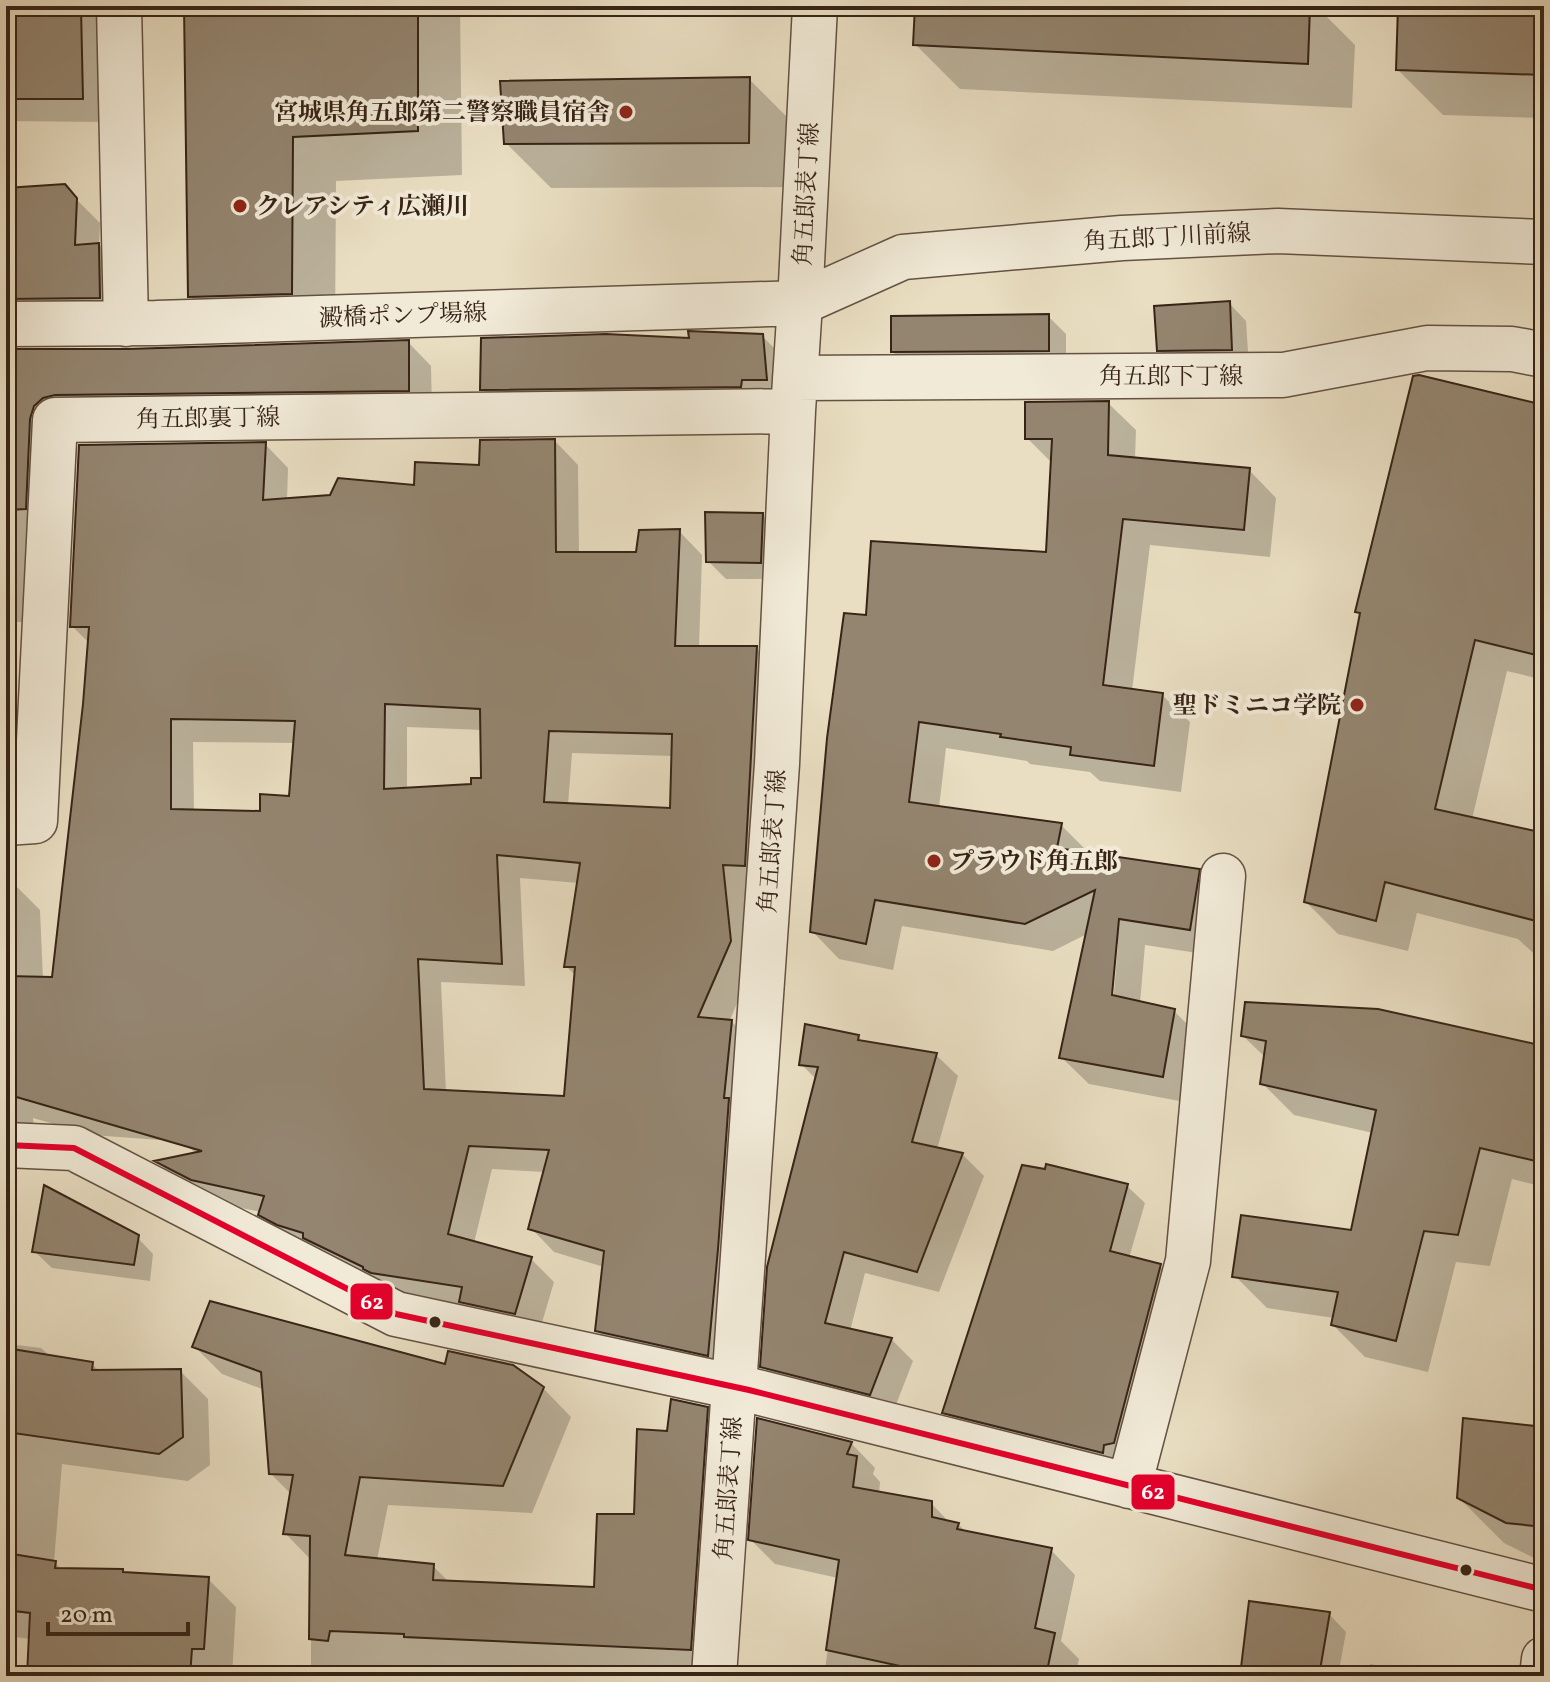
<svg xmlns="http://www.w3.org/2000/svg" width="1550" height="1682" viewBox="0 0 1550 1682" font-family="Vollkorn,'Noto Serif JP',serif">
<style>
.shadow{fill:#0003;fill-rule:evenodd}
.building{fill:#948570;stroke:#372417;stroke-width:2;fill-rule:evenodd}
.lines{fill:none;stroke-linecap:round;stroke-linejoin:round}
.minor-casing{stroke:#645242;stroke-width:47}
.minor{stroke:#f1ead7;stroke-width:44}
.bus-1-casing{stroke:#f1ead7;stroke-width:12}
.bus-1{stroke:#e4002b;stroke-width:6}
.poi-dot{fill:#8f2418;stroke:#f1ead7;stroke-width:3}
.bus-dot{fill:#372417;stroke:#f1ead7;stroke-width:3}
.labels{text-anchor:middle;stroke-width:8;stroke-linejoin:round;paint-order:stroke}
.poi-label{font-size:24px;font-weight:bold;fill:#372417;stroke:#f1ead7;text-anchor:end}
.street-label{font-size:24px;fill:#372417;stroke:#f1ead7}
.line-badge{stroke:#f1ead7;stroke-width:3}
.badge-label{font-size:22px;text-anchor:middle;font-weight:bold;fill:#fff}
</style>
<rect width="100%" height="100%" fill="#e9dec2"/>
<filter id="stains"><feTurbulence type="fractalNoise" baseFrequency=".0025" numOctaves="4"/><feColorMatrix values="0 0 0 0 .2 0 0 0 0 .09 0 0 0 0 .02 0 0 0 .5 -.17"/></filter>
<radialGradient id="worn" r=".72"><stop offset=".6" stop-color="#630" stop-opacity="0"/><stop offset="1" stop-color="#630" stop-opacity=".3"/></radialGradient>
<path class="shadow" d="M6 6H119L106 122 6 121Z
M186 6H460L462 175 336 181 335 337 234 340 190 296Z
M917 6H1316L1355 45 1352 108 960 89 915 44Z
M1400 6 1544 10V118L1443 115 1398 70Z
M749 79 794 124V187L551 188 506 143Z
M64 187 100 223 99 245 122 268 123 321 6 340V190Z
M1229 303 1246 321 1249 367H1176L1159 350Z
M1048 316 1066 334V368L910 369 893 352Z
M762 336 780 354 783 397 499 406 482 389 691 340Z
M408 342 431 366 432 413 79 418 44 622H17L10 832 6 838V351H127Z
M1108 403 1136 430 1135 459 1249 470 1276 498 1270 557 1150 545 1132 691 1162 695 1190 722 1181 792 1100 781 1090 772 1030 764 1027 761 946 748 939 808 1061 825 1088 852V855L1199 870 1226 898 1217 956 1145 945 1140 1003 1174 1011 1202 1039 1190 1103 1089 1084 1061 1057 1087 934 1053 951 902 926 893 970 839 959 812 931 868 617 1048 554 1053 464 1027 438ZM1117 944H1118L1113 1005H1109L1114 954Z
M1544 407V680L1507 671 1472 819 1544 835V963L1518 939 1417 913 1408 951 1338 934 1306 902 1361 616 1357 611Z
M555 441 578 465 579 554H638L679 531 702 555 699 648H756L780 672 768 888 746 887 753 965 730 1020 755 1045 731 1378 620 1354 597 1330 604 1267 554 1252 531 1228 545 1172 492 1169 474 1243 531 1259 554 1282 538 1336 485 1325 466 1307 397 1296 284 1238 260 1214 261 1212 216 1203 180 1184 158 1162 196 1154 187 1145V1142L92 1135 33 1118 34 1131 6 1129V855L9 863 8 887 16 886 40 910 43 979H54L90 644 72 626 265 444 288 468 287 500 416 487 481 467ZM407 727 483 730V780L473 786 407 790ZM193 742 295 743 291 798 262 813 194 811ZM572 753 673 756 672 810 568 805ZM520 878 579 883 566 966 576 976 566 1098 446 1092 441 982 525 986Z
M763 515 780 532 778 579H726L708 561Z
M1243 1036 1544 1048V1187L1512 1179 1490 1266 1456 1262 1428 1372 1365 1357 1333 1325 1334 1318 1267 1308 1235 1276 1352 1233 1373 1133 1294 1115 1262 1083 1266 1058Z
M858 1037 864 1043 936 1055 958 1076 937 1149 962 1154 984 1176 939 1292 865 1273 850 1331 891 1339 913 1361 892 1415 785 1388 762 1366 817 1080 801 1064Z
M1127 1186 1145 1203 1129 1258 1160 1266 1178 1283 1121 1462 961 1430 944 1412Z
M136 1236 153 1254 150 1281 52 1268 34 1251Z
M17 1345 41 1348 51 1357 92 1364 100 1372 180 1371 208 1399 210 1465 188 1481 62 1464 54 1562 62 1570 123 1571 126 1574 208 1579 236 1607 232 1676H29L31 1639 6 1636V1407Z
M194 1346 446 1367 543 1388 571 1417 532 1513 388 1505 377 1560 433 1566 450 1583 596 1590 636 1516 669 1433 707 1408 735 1437 718 1676 524 1669 523 1676H311V1560L285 1533 292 1495 271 1474 265 1390 222 1374Z
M1544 1429V1563L1504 1543 1459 1498Z
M851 1443 875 1468 873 1474 880 1482 879 1494 931 1503 950 1523 958 1524 967 1533 1051 1550 1075 1575 1061 1641 1079 1659 1075 1676H824L838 1578 775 1564 750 1539Z
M1329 1614 1346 1632 1338 1676H1242Z
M1370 1664 1419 1672 1463 1676H1368Z"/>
<path class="building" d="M184 6H418V131L293 137 292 294 188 297Z
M915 6H1310L1308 64 913 45Z
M1398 6 1544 8V75L1396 70Z
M81 8 83 99H6V9Z
M750 77 749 143 504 144 500 81Z
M65 184 77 198 75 245 99 243 100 298 6 299V188Z
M1230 301 1232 350 1157 351 1154 306Z
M1049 314V351L891 352V316Z
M688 331 763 334 767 380H742L741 387 480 390 481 338 606 334 689 338Z
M409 340V391L55 395 43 398 34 406 30 419 26 509 6 510V349H127Z
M1419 375 1544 405V657L1475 640 1435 809 1544 833V923L1385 882 1376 921 1304 902 1360 613 1355 612 1413 376Z
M1109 401 1108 455 1250 468 1244 530 1123 519 1103 685 1163 693 1154 766 1070 755 1071 747 1000 737 1001 734 919 722 909 802 1062 823 1057 848 1200 869 1190 930 1119 919 1112 995 1175 1009 1163 1077 1059 1058 1095 890 1025 924 875 900 866 944 810 932 827 738 844 613 866 615 871 541 1046 552 1052 439H1025V402Z
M555 439 556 552H636L639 530 680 529 675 646H757L745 866 723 865 731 941 698 1017 732 1020 724 1098H729L718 1249 708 1356 595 1331 604 1251 528 1229 549 1150 469 1146 448 1234 532 1257 515 1314 459 1302 462 1287 371 1273 363 1269V1267L303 1238V1233L277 1225 258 1215 264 1196 191 1180 154 1161 202 1151 6 1094V976L52 977 83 704 89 627H70L79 445 266 442 263 500 330 495 338 478 414 485 415 462 479 465 480 440ZM385 704 480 709 481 778H471V784L384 789ZM171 719 295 721 289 796 260 794V811L171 809ZM549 731 672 734 670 808 544 802ZM497 855 580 863 564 967H575L564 1096 424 1089 418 959 502 964Z
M705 512 763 513 761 563 706 562Z
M1245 1002 1378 1009 1544 1046V1163L1480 1148 1458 1235 1424 1231 1396 1341 1331 1325 1338 1292 1232 1277 1241 1215 1351 1230 1376 1110 1260 1084 1266 1041 1241 1036Z
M805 1024 859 1035 858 1040 937 1053 912 1142 963 1153 917 1272 844 1252 825 1323 892 1338 870 1395 760 1367 767 1267 818 1067 799 1065Z
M1046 1164 1128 1184 1110 1251 1161 1264 1114 1443 1104 1445 1103 1453 942 1413 1022 1165 1045 1169Z
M44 1185 139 1235 134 1265 32 1252Z
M210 1301 445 1364 448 1351 513 1365 544 1387 503 1486 360 1477 345 1555 434 1564 433 1580 594 1587 597 1514H634L637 1429 667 1431 671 1399 708 1407 691 1650 404 1637V1634L330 1631 328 1641 309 1639 310 1536 283 1534 293 1475 269 1474 261 1372 192 1347Z
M6 1348 93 1362 92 1370 181 1369 183 1437 159 1454 6 1432Z
M757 1418 852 1442 847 1454 857 1456 853 1487 932 1501V1517L959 1523 957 1529 1052 1548 1035 1628 1055 1633 1046 1676H946L826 1650 839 1560 748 1540Z
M1463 1418 1544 1427V1527L1506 1523 1457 1498Z
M6 1553 56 1561 55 1568 123 1569V1572L209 1577 204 1649H192L190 1676H27L30 1613 6 1610Z
M1249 1601 1330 1612 1319 1676H1240Z"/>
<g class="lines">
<defs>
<path id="minor" d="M119 6 126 324
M6 324 156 323 800 303 903 257 1122 238 1278 231 1544 242
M795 378 1283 375 1427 348 1512 349 1544 355
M6 823 35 821 55 420 793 411
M6 1145 74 1148 396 1314 749 1390 1544 1590
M1129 1486 1188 1261 1223 876
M714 1676 777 764 793 411 800 303 815 6
M1542 1676 1544 1659"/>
</defs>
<use href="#minor" class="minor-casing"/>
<use href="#minor" class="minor"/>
<defs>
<path id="bus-1" d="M6 1145 74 1148 396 1314 749 1390 1544 1590"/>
</defs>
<use href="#bus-1" class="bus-1-casing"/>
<use href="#bus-1" class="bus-1"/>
</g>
<g class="poi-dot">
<circle cx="626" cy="112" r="8"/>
<circle cx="240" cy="206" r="8"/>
<circle cx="1357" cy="705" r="8"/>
<circle cx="934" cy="861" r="8"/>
</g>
<g class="bus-dot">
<circle cx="435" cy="1322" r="7"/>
<circle cx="1466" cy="1570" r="7"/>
</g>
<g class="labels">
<g class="poi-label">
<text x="610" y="120">宮城県角五郎第二警察職員宿舎</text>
<text x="256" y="214" text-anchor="start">クレアシティ広瀬川</text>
<text x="1341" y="713">聖ドミニコ学院</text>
<text x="950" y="869" text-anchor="start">プラウド角五郎</text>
</g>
<g class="street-label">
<text transform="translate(806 194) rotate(-87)" y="8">角五郎表丁線</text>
<text transform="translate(1167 237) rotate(-3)" y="8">角五郎丁川前線</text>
<text transform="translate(403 315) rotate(-2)" y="8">澱橋ポンプ場線</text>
<text x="1171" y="384">角五郎下丁線</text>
<text transform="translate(208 418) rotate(-1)" y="8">角五郎裏丁線</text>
<text transform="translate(772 841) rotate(-86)" y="8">角五郎表丁線</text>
<text transform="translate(728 1488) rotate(-86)" y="8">角五郎表丁線</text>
</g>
</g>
<g class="line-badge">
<rect x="349" y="1282" width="45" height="39" rx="8" fill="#e4002b"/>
<rect x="1130" y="1473" width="46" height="38" rx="8" fill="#e4002b"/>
</g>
<g class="badge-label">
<text x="372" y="1309">62</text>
<text x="1153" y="1499">62</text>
</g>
<rect width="1550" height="1682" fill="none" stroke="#e9dec2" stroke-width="32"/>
<rect x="8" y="8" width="1534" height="1666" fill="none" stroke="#372417" stroke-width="4"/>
<rect x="16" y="16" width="1518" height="1650" fill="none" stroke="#372417" stroke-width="2"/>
<path d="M48 1622v12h140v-12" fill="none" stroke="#372417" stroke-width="4"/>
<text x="60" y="1622" font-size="24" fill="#372417" stroke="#f1ead7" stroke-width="6" paint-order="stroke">20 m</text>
<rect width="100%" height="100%" filter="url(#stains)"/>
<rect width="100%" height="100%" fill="url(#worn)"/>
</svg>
